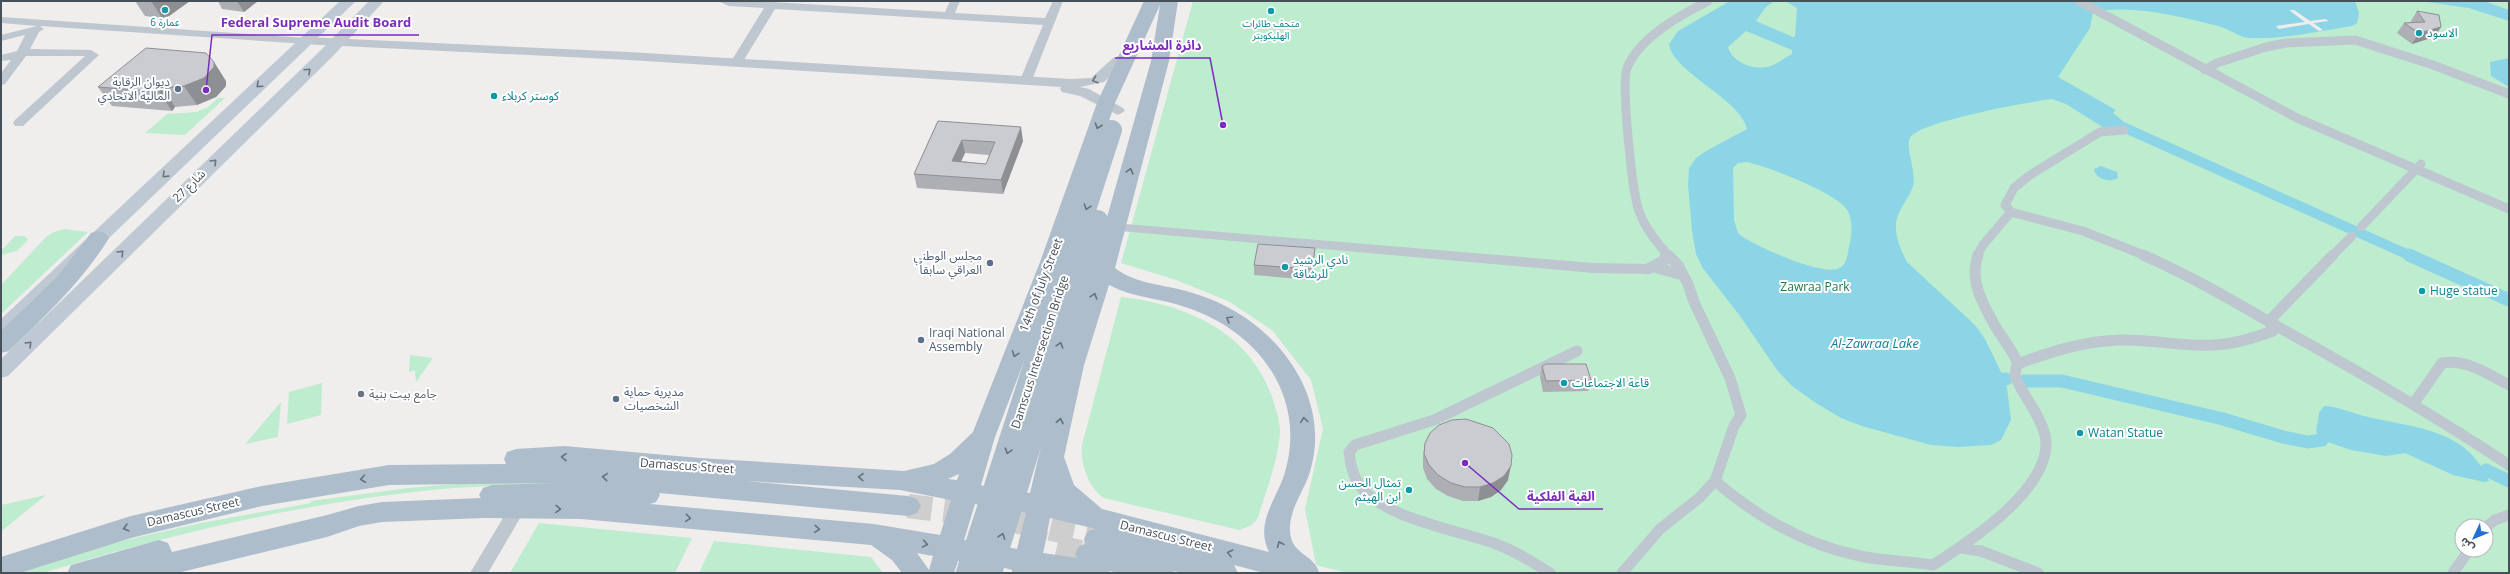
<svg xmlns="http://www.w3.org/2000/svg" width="2510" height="574" viewBox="0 0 2510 574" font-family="'Open Sans','Noto Sans Arabic',sans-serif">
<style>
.green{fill:#bdeccf;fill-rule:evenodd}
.water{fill:#8cd5e7;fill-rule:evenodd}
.pier{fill:#f0eded}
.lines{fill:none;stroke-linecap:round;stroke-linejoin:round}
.canal-far1{stroke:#8cd5e7;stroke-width:10}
.canal{stroke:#8cd5e7;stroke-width:13}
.primary-tunnel{stroke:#cececf;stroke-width:24;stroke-dasharray:24 12;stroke-linecap:butt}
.pedestrian-far1{stroke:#bec7cf;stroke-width:9}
.pedestrian{stroke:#bec7cf;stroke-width:11}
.minor{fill:#bec7cf;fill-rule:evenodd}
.tertiary{fill:#bec7cf;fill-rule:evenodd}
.secondary{fill:#bec9d3;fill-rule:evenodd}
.primary{fill:#aebdcb;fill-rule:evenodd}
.primary-bridge-far1{stroke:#aebdcb;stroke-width:20}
.primary-bridge{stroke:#aebdcb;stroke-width:24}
.wall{fill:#aeafb5;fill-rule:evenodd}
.shaded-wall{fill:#8d8f93}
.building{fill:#caccd2;stroke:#8d8f93;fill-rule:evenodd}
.oneway{stroke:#6a747e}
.oneway2{stroke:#6a747c}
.oneway3{stroke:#65717b}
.culture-dot{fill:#0f9aa8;stroke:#fff;stroke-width:1.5}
.service-dot{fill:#5c6f8a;stroke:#fff;stroke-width:1.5}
.worship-dot{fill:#6b7280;stroke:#fff;stroke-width:1.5}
.labels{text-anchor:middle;stroke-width:4;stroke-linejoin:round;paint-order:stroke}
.far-culture-label{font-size:10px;fill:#0d838f;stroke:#fff}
.culture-label{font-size:12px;fill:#0d838f;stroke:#fff;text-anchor:start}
.service-label{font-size:12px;fill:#4e5e75;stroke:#fff;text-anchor:end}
.street-label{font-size:12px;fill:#465059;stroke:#fff}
.park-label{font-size:12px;fill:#1b7748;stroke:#fff}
.worship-label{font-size:12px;fill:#5b616d;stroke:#fff;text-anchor:start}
.water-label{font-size:13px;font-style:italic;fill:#137d99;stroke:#fff}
.leader{fill:none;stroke:#7b2cbf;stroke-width:1.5}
.callout-dot{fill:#7b2cbf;stroke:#fff;stroke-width:1.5}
.callout-label{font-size:13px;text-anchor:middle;font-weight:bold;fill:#7b2cbf;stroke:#fff;stroke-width:4;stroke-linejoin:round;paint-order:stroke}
</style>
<rect width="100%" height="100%" fill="#f0eded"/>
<path class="green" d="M1193 1H2509V573H1347L1316 565 1305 509 1323 429 1311 380 1272 330 1228 301 1176 280 1121 263ZM2462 526H2486V550H2462Z
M218 98H225L185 135 145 133 167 114 196 112 208 107Z
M64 229 88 232 1 314V285L46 237 54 232Z
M15 236H25L28 240 17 251 1 255V251Z
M1121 297C1184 304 1247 330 1271 394 1275 406 1280 420 1280 432 1278 462 1266 490 1258 518L1252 525 1239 530 1104 498C1089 489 1080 463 1082 445Z
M410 355 433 358 416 382 415 370 409 372Z
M322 383 321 415 287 424 289 392Z
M281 402 278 437 245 444Z
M489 481H570L569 485C530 485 492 485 454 488 314 500 177 532 43 573H19L117 542 201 523 311 503V501L408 488Z
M46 495 3 530 1 531V505Z
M539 523 692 538 675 573H510Z
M714 541 871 557 883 573H699Z"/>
<path class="water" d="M1730 1H1774L1765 8 1756 21 1793 37 1795 36 1797 8 1785 1H2355L2359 13 2357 23 2352 26C2318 31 2283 40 2249 38 2239 37 2229 29 2218 26 2179 16 2132 4 2093 12L2090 28 2058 77 2116 110 2113 113 2125 123 2122 129 2104 128 2066 104 2052 99C2032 101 1916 122 1910 138 1905 149 1917 172 1913 186 1910 196 1903 203 1899 213 1891 229 1900 248 1907 262L1975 325 1985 339 2003 376 2007 388 2011 420 2001 440 1991 445 1958 447 1931 445 1862 426 1841 418 1816 403 1792 386 1777 370 1740 316 1702 267 1696 254 1692 231 1688 185 1689 168 1696 158 1706 151 1747 129C1741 99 1672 72 1669 44L1678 31ZM1746 31 1792 50V54C1784 58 1776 65 1767 67 1753 70 1732 62 1728 47ZM1747 162C1769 167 1838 193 1848 211 1853 222 1852 236 1849 247 1847 256 1847 266 1837 269 1820 275 1751 245 1738 233L1734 220 1733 168 1738 163Z
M2420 1H2484L2509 10V21L2469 8Z
M2509 58V87L2491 76 2490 62Z
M2101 166 2117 172 2118 178C2110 183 2095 179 2094 169Z
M2324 406C2338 406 2354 414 2368 417 2416 428 2467 429 2489 481L2484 482 2453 475 2405 453 2386 456 2351 450 2322 440 2316 432 2319 413Z"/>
<path class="pier" d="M2289 10H2294L2310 21 2325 19 2329 21 2313 23 2323 30 2319 31 2309 24 2279 29 2276 26 2305 22Z"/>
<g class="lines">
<path class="canal-far1" d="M2123 127 2411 256"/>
<path class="canal" d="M2409 255 2509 300
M2003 379H2006
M2024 381H2062L2223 419 2283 437 2308 442 2322 440
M2486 470 2509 481"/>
<path class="primary-tunnel" d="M908 506 996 517 1097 539
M1022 538 1088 554"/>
<path class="pedestrian-far1" d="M2079 1 2297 118 2509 209
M2205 70 2217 63 2266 47 2286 43 2355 40 2433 65 2509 94
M2124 130 2100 132 2030 175 2014 188 2005 205 2011 212 2083 231 2146 256
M2361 227 2421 164
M1667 254 1669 256
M1666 256 1667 254C1655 240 1643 225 1638 208 1632 188 1621 84 1627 68 1640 37 1679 16 1708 1
M1977 256 1983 245 2011 212
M2332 256 2352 236"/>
<path class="pedestrian" d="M2143 255C2191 276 2235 302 2280 328 2358 371 2435 416 2509 465
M1654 267 1683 275
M1648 269 1663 261 1666 255
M2269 321 2333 255
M2017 364C2050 352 2084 341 2120 340 2152 339 2183 347 2214 345 2235 344 2254 338 2273 331L2269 321
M2414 403 2442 363C2467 359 2488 374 2509 385
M1715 481C1757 517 1805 545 1860 556 1884 561 1909 561 1933 565 1969 542 2056 486 2045 435 2040 414 2024 398 2016 378 2014 372 2017 368 2017 363 2015 353 1999 334 1994 324 1982 303 1969 279 1978 255
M2486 527 2495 520 2509 515
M1961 548 1981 551 2038 573
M1550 573C1533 562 1515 551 1496 544 1458 530 1385 519 1360 486 1353 476 1350 464 1349 452L1355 445 1434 420 1577 351
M1622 573 1660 529 1699 498 1715 481 1734 426 1741 415 1730 378 1694 302 1688 284 1678 265 1668 255
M2453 573 2469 550"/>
<path class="minor" d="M718 1 772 2 945 12 950 1H960L955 13 1045 18 1053 1H1063L1032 80 1026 84 1020 80 1043 25 775 9 742 63 736 66 730 63 764 8 729 6Z
M1 17 306 38 312 41 306 44 40 26 44 29 39 32 30 49 91 50 99 55 23 126H15L13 123 15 120 85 56H26L5 84 1 85V73L11 60 1 61V55L17 51 25 35 1 41V35L37 26 1 23Z
M1114 223 1594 263 1648 264 1655 269 1648 274 1594 273 1109 230 1107 227 1109 224Z
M518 501 524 503 526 508 488 573H470L512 503Z"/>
<path class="tertiary" d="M306 37 629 52 1071 79 1091 78 1113 58 1126 54 1133 58 1123 64 1104 82 1080 87 1089 89 1123 108 1125 111 1118 115 1080 96 1062 92 1060 89 1061 87 629 60 301 44 299 41 301 38Z"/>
<path class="secondary" d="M340 1H356L8 335 1 337V319Z
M369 1H384L334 55 8 376 1 378V359L322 49Z"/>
<path class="primary" d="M1144 1H1178L1169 61 1115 268C1133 282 1156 284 1178 289 1195 293 1213 299 1229 308 1286 338 1329 402 1311 468 1306 489 1289 508 1290 530 1290 555 1316 555 1319 573H1264L1234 565 1238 573H1183L1174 571 1175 573H1119L1109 571 1110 573H1012V570L998 566 994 558 998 550 1007 547 1017 549 1026 513 1014 509 1010 502 1014 495 1023 492 1030 493 1060 365 1092 271 1151 61 1160 5 1115 103 1062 262 995 437 981 485 990 488 994 495 990 502 981 505 975 504 964 540 975 543 979 551 975 559 966 562 958 561 954 573H902L892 560 871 545 581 519 484 518 382 522 359 526 327 537 177 573H67L71 565 159 540 168 543 172 552 327 515 359 506 382 502 481 498 479 495 483 488 492 485 559 483H556L389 485 262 506 131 538 20 573H1V557L131 516 262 486 389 465 506 464 504 459 507 452 516 449 564 446 700 458 904 471 934 464 950 454 973 432 1040 262 1097 103ZM1109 285C1133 298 1160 298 1185 307 1261 331 1311 402 1282 481 1272 505 1256 526 1269 552L1102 509 1074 485 1064 457 1084 365ZM959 474 957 480 948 479ZM746 481 900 490 951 500 940 535 874 524 650 504 656 502 660 495 659 493 908 516 917 513 921 506 917 499 908 496ZM1050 518 1096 529 1088 531 1084 539 1086 544 1079 546 1075 554 1077 558 1043 553ZM917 553 933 556 929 570Z
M98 231 105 233 109 238C82 282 46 315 9 351L1 353V331L58 276 91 233Z"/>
<path class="primary-bridge-far1" d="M1071 256 1112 130
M1087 256 1098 220"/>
<path class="primary-bridge" d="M968 573 1071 255
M990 573 1087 255"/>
</g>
<path class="wall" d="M135 1H190L169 16 162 18 145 16Z
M214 1H258L244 12 222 9 218 1Z
M2417 11 2441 27 2434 37 2412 44 2397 33 2404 23 2411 22V21Z
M226 81V86L216 97 197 105 175 107 172 111 112 106 98 87Z
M938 121 1023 141 1003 194 917 188 914 174ZM965 153 989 155 986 164 961 161Z
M1314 259 1312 280 1254 275V265Z
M1542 366 1591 380 1588 391 1543 392 1540 377Z
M1425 443 1508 480 1501 490 1491 497 1478 501H1463L1448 496 1436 489 1427 479 1423 468V457Z"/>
<path class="shaded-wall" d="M151 1H190L169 16 162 18Z
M237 1H258L244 12Z
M2441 27 2434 37 2412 44 2419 33Z
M214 62 226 81V86L216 97 197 105 184 86Z
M163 88 175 107 172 111 159 92Z
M1021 127 1023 141 1003 194 1001 180Z
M962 140 965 153 955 174 952 161Z
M1315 248 1314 259 1312 280V269Z
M1511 466 1508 480 1501 490 1491 497 1478 501 1480 487Z"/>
<path class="building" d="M2417 11 2439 15 2441 27 2419 33 2404 23 2425 22Z
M146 48 206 53 214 62V67L204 78 184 86 163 88 159 92 98 87Z
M938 121 1021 127 1001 180 914 174ZM962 140 995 142 986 164 952 161Z
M1258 244 1315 248 1312 269 1254 265Z
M1546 364H1586L1591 380 1546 381 1542 366Z
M1466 419 1493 428 1509 444 1512 455 1511 466 1504 476 1493 483 1480 487H1465L1451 483 1438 475 1429 465 1424 454 1425 443 1430 433 1439 425 1452 420Z"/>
<defs><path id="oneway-chevron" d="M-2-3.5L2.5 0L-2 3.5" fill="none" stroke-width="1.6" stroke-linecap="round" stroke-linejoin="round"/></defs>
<g class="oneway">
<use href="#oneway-chevron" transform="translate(308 71) rotate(-43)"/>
<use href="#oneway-chevron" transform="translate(259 85) rotate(138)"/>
<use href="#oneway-chevron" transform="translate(214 162) rotate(-45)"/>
<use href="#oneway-chevron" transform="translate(165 175) rotate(136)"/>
<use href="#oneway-chevron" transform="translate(121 253) rotate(-45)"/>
<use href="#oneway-chevron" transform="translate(29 344) rotate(-45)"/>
</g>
<use class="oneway2" href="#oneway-chevron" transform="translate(1095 80) rotate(161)"/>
<g class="oneway3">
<use href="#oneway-chevron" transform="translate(1098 126) rotate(109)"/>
<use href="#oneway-chevron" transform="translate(1130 171) rotate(-74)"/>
<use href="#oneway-chevron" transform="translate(1087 207) rotate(108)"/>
<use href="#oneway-chevron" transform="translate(1094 296) rotate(-72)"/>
<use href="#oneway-chevron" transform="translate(1229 319) rotate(-149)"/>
<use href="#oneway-chevron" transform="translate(1060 345) rotate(-73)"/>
<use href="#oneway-chevron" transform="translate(1015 354) rotate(111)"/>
<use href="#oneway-chevron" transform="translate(1304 420) rotate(-98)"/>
<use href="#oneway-chevron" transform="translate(1060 421) rotate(-79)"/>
<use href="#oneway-chevron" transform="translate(1008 451) rotate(108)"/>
<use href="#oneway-chevron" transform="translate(564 457) rotate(-179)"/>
<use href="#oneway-chevron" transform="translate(605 477) rotate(-175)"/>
<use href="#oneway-chevron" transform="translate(861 477) rotate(-177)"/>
<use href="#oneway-chevron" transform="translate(363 479) rotate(172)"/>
<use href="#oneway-chevron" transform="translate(558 509) rotate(1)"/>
<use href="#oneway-chevron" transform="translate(688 518) rotate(5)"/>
<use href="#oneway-chevron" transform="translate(126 528) rotate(164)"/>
<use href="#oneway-chevron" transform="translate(817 529) rotate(5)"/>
<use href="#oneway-chevron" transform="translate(1002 536) rotate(-73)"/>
<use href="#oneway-chevron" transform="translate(925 544) rotate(10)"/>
<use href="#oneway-chevron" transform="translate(1280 544) rotate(-113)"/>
<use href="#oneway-chevron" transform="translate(1230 553) rotate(-166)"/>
</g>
<g class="culture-dot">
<circle cx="165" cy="10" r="4"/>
<circle cx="1271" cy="11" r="4"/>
<circle cx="2419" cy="33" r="4"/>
<circle cx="494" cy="96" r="4"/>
<circle cx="1285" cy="267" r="4"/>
<circle cx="2422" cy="291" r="4"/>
<circle cx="1564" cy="383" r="4"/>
<circle cx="2080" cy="433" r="4"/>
<circle cx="1409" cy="490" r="4"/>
</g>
<g class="service-dot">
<circle cx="178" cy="89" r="4"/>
<circle cx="990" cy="263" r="4"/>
<circle cx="921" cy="340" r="4"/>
<circle cx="616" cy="399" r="4"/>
</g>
<circle class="worship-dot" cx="361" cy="394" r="4"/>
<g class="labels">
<g class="far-culture-label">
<text x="165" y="26">عمارة 6</text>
<text x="1271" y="27">متحف طائرات<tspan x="1271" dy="12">الهليكوبتر</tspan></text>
</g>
<g class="culture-label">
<text x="2427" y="37">الاسود</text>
<text x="502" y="100">كوستر كربلاء</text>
<text x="1293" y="264">نادي الرشيد<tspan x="1293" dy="14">للرشاقة</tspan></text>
<text x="2430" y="295">Huge statue</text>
<text x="1572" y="387">قاعة الاجتماعات</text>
<text x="2088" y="437">Watan Statue</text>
<text x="1401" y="487" text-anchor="end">تمثال الحسن<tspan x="1401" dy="14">ابن الهيثم</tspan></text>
</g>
<g class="service-label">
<text x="170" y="86">ديوان الرقابة<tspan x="170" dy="14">المالية الاتحادي</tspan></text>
<text x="982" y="260">مجلس الوطني<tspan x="982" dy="14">العراقي سابقاً</tspan></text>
<text x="929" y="337" text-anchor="start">Iraqi National<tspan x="929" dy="14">Assembly</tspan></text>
<text x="624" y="396" text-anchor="start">مديرية حماية<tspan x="624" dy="14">الشخصيات</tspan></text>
</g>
<g class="street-label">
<text transform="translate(189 186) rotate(-45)" y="4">شارع 27</text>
<text transform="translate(1041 285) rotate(-69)" y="4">14th of July Street</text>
<text transform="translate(1040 352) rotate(-72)" y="4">Damscus Intersection Bridge</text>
<text transform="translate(687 466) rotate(4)" y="4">Damascus Street</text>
<text transform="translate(193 512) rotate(-13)" y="4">Damascus Street</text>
<text transform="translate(1166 536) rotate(14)" y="4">Damascus Street</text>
</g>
<g class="park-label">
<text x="1815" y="291">Zawraa Park</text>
</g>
<g class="worship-label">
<text x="369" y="398">جامع بيت بنية</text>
</g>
<g class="water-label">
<text x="1875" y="348">Al-Zawraa Lake</text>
</g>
</g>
<path class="leader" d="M206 90L212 35H419M1223 125L1210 58H1115M1465 463L1519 509H1603"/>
<g class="callout-dot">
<circle cx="206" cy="90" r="4"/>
<circle cx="1223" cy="125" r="4"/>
<circle cx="1465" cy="463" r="4"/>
</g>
<g class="callout-label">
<text x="316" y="27">Federal Supreme Audit Board</text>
<text x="1162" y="50">دائرة المشاريع</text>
<text x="1561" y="501">القبة الفلكية</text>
</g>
<rect width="2510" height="574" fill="none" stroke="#465059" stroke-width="4"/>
<g transform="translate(2474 538) rotate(226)"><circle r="19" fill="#ffffff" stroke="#b5b9bd"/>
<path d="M0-3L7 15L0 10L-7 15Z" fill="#2171d5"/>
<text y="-6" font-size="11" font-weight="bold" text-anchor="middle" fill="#465059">ش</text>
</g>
</svg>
